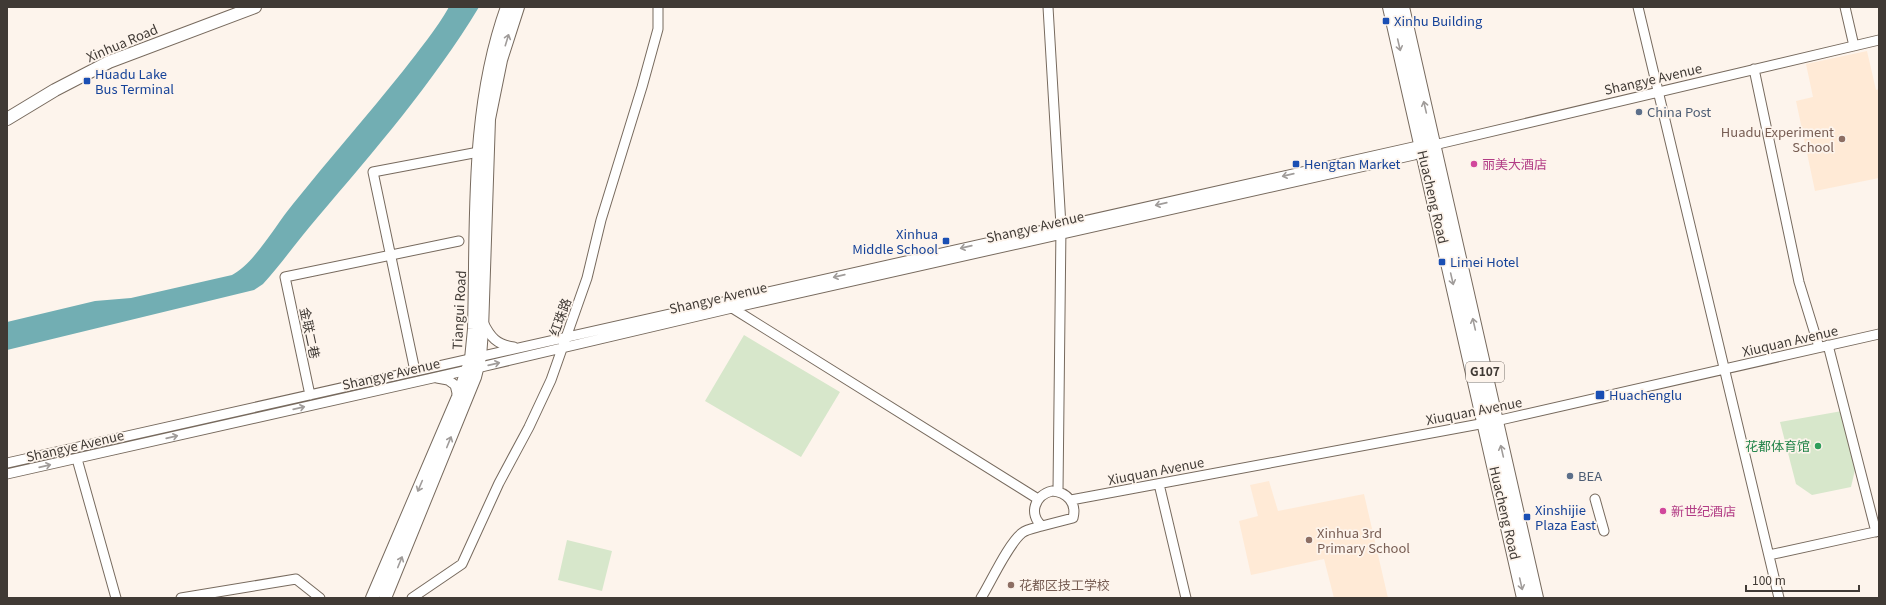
<svg xmlns="http://www.w3.org/2000/svg" width="1886" height="605" viewBox="0 0 1886 605" font-family="Georgia,'Noto Sans SC',serif">
<style>
.built{fill:#ffead6}
.green{fill:#d7e7cb}
.water{fill:#72aeb3}
.lines{fill:none;stroke-linecap:round;stroke-linejoin:round}
.minor-casing{stroke:#776a5e;stroke-width:11}
.major-casing{stroke:#776a5e;stroke-width:14}
.highway-casing{stroke:#776a5e;stroke-width:16}
.minor{stroke:#fff;stroke-width:9}
.major{stroke:#fff;stroke-width:12}
.highway{stroke:#fff;stroke-width:14}
.oneway{stroke:#a09c9a}
.transit-dot{fill:#1a4fb4;stroke:#fdf4ec;stroke-width:1.5}
.service-dot{fill:#5c6f8a;stroke:#fdf4ec;stroke-width:1.5}
.education-dot{fill:#8d6e63;stroke:#fdf4ec;stroke-width:1.5}
.hotel-dot{fill:#d1479c;stroke:#fdf4ec;stroke-width:1.5}
.leisure-dot{fill:#2e9e5b;stroke:#fdf4ec;stroke-width:1.5}
.labels{text-anchor:middle;stroke-width:3.5;stroke-linejoin:round;paint-order:stroke}
.shield{fill:#fdf4ec;stroke:#79726c;stroke-width:1}
.shield-label{font-size:12px;font-weight:bold;fill:#403a35}
.transit-label{font-size:13px;fill:#164399;stroke:#fdf4ec;text-anchor:start}
.street-label{font-size:13px;fill:#403a35;stroke:#fdf4ec}
.service-label{font-size:13px;fill:#4e5e75;stroke:#fdf4ec;text-anchor:start}
.education-label{font-size:13px;fill:#785e54;stroke:#fdf4ec;text-anchor:start}
.hotel-label{font-size:13px;fill:#b23c85;stroke:#fdf4ec;text-anchor:start}
.leisure-label{font-size:13px;fill:#27864d;stroke:#fdf4ec;text-anchor:end}
</style>
<rect width="100%" height="100%" fill="#fdf4ec"/>
<path class="built" d="M1867 51 1876 90 1879 89V178L1815 191 1796 101 1813 97 1806 64Z
M1269 481 1278 511 1364 494 1388 598H1334L1324 559 1251 575 1239 521 1258 516 1250 485Z"/>
<path class="green" d="M744 335 840 392 801 457 705 401Z
M1842 411 1855 470 1851 487 1812 495 1796 484 1780 422Z
M567 540 612 551 602 591 558 580Z"/>
<path class="water" d="M449 7H479C433 83 374 151 317 218 298 240 282 263 263 284L254 290 7 350V322L95 301 131 298 232 275C254 264 277 223 293 204 329 159 367 116 403 71 419 50 436 30 449 7Z"/>
<g class="lines">
<defs>
<path id="minor" d="M1048 7 1061 226 1058 491
M1638 7 1779 598
M1845 7 1854 46
M1754 69 1799 282 1819 347
M729 306 1038 499
M483 322C490 337 497 345 514 347
M1828 345 1876 532
M415 371 373 172 484 151
M437 378 448 380 455 385 458 397
M310 395 285 277 459 241
M77 459 116 598
M7 463 1422 145H1434L1879 40
M7 474 477 368 732 308 1414 155 1426 151
M1159 484 1186 598
M1052 491C1067 492 1077 503 1073 518L1042 526C1028 514 1035 495 1052 491Z
M1595 499 1604 531
M1071 500 1496 421 1879 334
M1769 555 1879 531
M181 598 296 579 320 598
M412 598 462 564 499 483 529 427 551 380 587 278 601 220 642 87 658 29V7
M981 598C991 582 1008 544 1022 533 1027 529 1035 528 1042 526"/>
<path id="major" d="M7 119 55 90 109 62 255 7
M372 598 458 397 471 359 474 329C477 221 470 110 507 7
M385 598 475 377 480 357 482 330 489 119 501 60 518 7"/>
<path id="highway" d="M1390 7 1524 598
M1402 7 1536 598"/>
</defs>
<use href="#minor" class="minor-casing"/>
<use href="#major" class="major-casing"/>
<use href="#highway" class="highway-casing"/>
<use href="#minor" class="minor"/>
<use href="#major" class="major"/>
<use href="#highway" class="highway"/>
</g>
<defs><path id="oneway-shaft" d="M-6 0H5M1.5-3L5.5 0L1.5 3" fill="none" stroke-width="1.6" stroke-linecap="round" stroke-linejoin="round"/></defs>
<g class="oneway">
<use href="#oneway-shaft" transform="translate(507 40) rotate(-73)"/>
<use href="#oneway-shaft" transform="translate(1399 45) rotate(77)"/>
<use href="#oneway-shaft" transform="translate(1425 107) rotate(-103)"/>
<use href="#oneway-shaft" transform="translate(1288 175) rotate(167)"/>
<use href="#oneway-shaft" transform="translate(1161 204) rotate(167)"/>
<use href="#oneway-shaft" transform="translate(966 247) rotate(167)"/>
<use href="#oneway-shaft" transform="translate(839 276) rotate(167)"/>
<use href="#oneway-shaft" transform="translate(1452 279) rotate(77)"/>
<use href="#oneway-shaft" transform="translate(1474 324) rotate(-103)"/>
<use href="#oneway-shaft" transform="translate(494 364) rotate(-13)"/>
<use href="#oneway-shaft" transform="translate(299 408) rotate(-13)"/>
<use href="#oneway-shaft" transform="translate(172 437) rotate(-13)"/>
<use href="#oneway-shaft" transform="translate(449 442) rotate(-68)"/>
<use href="#oneway-shaft" transform="translate(1502 451) rotate(-103)"/>
<use href="#oneway-shaft" transform="translate(45 466) rotate(-13)"/>
<use href="#oneway-shaft" transform="translate(420 486) rotate(113)"/>
<use href="#oneway-shaft" transform="translate(400 562) rotate(-68)"/>
<use href="#oneway-shaft" transform="translate(1521 584) rotate(77)"/>
</g>
<g class="transit-dot">
<rect x="1382" y="17" width="8" height="8" rx="2"/>
<rect x="83" y="77" width="8" height="8" rx="2"/>
<rect x="1292" y="160" width="8" height="8" rx="2"/>
<rect x="942" y="237" width="8" height="8" rx="2"/>
<rect x="1438" y="258" width="8" height="8" rx="2"/>
<rect x="1595" y="390" width="10" height="10" rx="2"/>
<rect x="1523" y="513" width="8" height="8" rx="2"/>
</g>
<g class="service-dot">
<circle cx="1639" cy="112" r="4"/>
<circle cx="1570" cy="476" r="4"/>
</g>
<g class="education-dot">
<circle cx="1842" cy="139" r="4"/>
<circle cx="1309" cy="540" r="4"/>
<circle cx="1011" cy="585" r="4"/>
</g>
<g class="hotel-dot">
<circle cx="1474" cy="164" r="4"/>
<circle cx="1663" cy="511" r="4"/>
</g>
<circle class="leisure-dot" cx="1818" cy="446" r="4"/>
<g class="labels">
<rect class="shield" x="1466" y="362" width="38" height="20" rx="3"/>
<g class="shield-label">
<text x="1485" y="376">G107</text>
</g>
<g class="transit-label">
<text x="1394" y="26">Xinhu Building</text>
<text x="95" y="79">Huadu Lake<tspan x="95" dy="15">Bus Terminal</tspan></text>
<text x="1304" y="169">Hengtan Market</text>
<text x="938" y="239" text-anchor="end">Xinhua<tspan x="938" dy="15">Middle School</tspan></text>
<text x="1450" y="267">Limei Hotel</text>
<text x="1609" y="400">Huachenglu</text>
<text x="1535" y="515">Xinshijie<tspan x="1535" dy="15">Plaza East</tspan></text>
</g>
<g class="street-label">
<text transform="translate(122 43) rotate(-23)" y="5">Xinhua Road</text>
<text transform="translate(1653 79) rotate(-13)" y="5">Shangye Avenue</text>
<text transform="translate(1433 197) rotate(77)" y="5">Huacheng Road</text>
<text transform="translate(1035 227) rotate(-13)" y="5">Shangye Avenue</text>
<text transform="translate(718 298) rotate(-13)" y="5">Shangye Avenue</text>
<text transform="translate(459 310) rotate(-87)" y="5">Tiangui Road</text>
<text transform="translate(560 317) rotate(-70)" y="5">红珠路</text>
<text transform="translate(310 333) rotate(78)" y="5">金联二巷</text>
<text transform="translate(1790 341) rotate(-13)" y="5">Xiuquan Avenue</text>
<text transform="translate(391 374) rotate(-13)" y="5">Shangye Avenue</text>
<text transform="translate(1474 411) rotate(-11)" y="5">Xiuquan Avenue</text>
<text transform="translate(75 446) rotate(-13)" y="5">Shangye Avenue</text>
<text transform="translate(1156 471) rotate(-11)" y="5">Xiuquan Avenue</text>
<text transform="translate(1505 513) rotate(77)" y="5">Huacheng Road</text>
</g>
<g class="service-label">
<text x="1647" y="117">China Post</text>
<text x="1578" y="481">BEA</text>
</g>
<g class="education-label">
<text x="1834" y="137" text-anchor="end">Huadu Experiment<tspan x="1834" dy="15">School</tspan></text>
<text x="1317" y="538">Xinhua 3rd<tspan x="1317" dy="15">Primary School</tspan></text>
<text x="1019" y="590">花都区技工学校</text>
</g>
<g class="hotel-label">
<text x="1482" y="169">丽美大酒店</text>
<text x="1671" y="516">新世纪酒店</text>
</g>
<g class="leisure-label">
<text x="1810" y="451">花都体育馆</text>
</g>
</g>
<rect width="1886" height="605" fill="none" stroke="#403a35" stroke-width="16"/>
<path d="M1746 585v6h113v-6" fill="none" stroke="#403a35" stroke-width="2"/>
<text x="1752" y="585" font-size="12" fill="#403a35" stroke="#fdf4ec" stroke-width="3" paint-order="stroke">100 m</text>
</svg>
